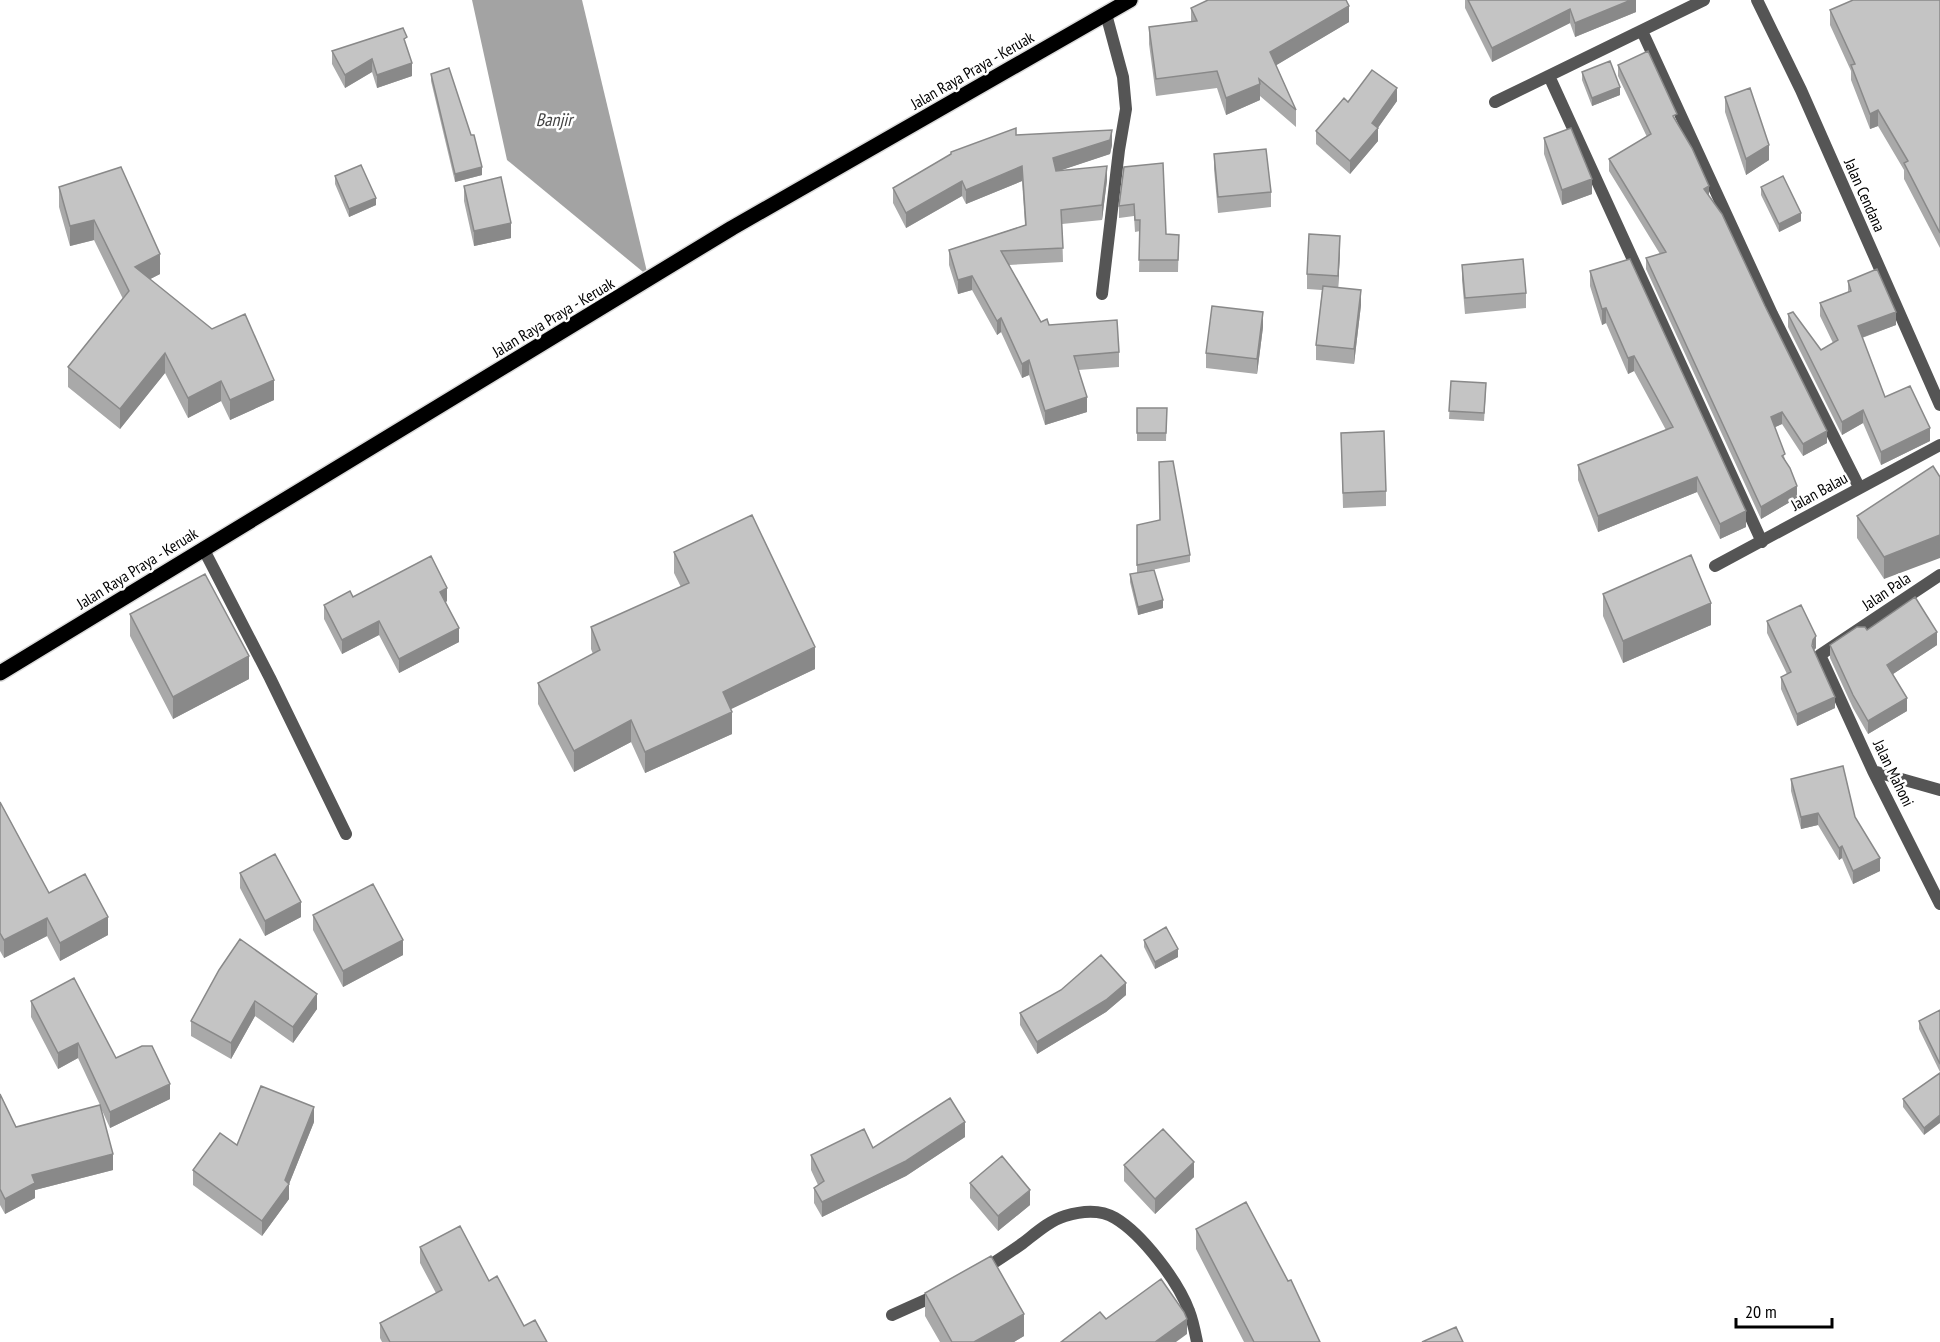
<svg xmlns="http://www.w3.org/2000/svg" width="1940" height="1342" viewBox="0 0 1940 1342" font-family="'PT Sans Narrow',sans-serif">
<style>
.water{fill:#a3a3a3}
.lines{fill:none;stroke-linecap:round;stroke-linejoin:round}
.primary-casing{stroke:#dbdbdb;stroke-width:18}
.pedestrian{stroke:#555;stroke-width:12}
.minor{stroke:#555;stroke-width:12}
.primary{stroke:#000;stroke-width:15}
.wall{fill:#a9a9a9}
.shaded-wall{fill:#898989}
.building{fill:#c4c4c4;stroke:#898989;stroke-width:1.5}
.labels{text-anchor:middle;stroke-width:5;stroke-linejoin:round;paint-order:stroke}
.street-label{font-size:16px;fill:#000;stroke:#fff}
.water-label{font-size:18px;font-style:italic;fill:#444;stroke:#fff}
</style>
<rect width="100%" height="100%" fill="#fff"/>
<path class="water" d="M472 0H582L648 276 507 160Z"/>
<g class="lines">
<defs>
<path id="primary" d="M0 673 732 228 1130 0"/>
</defs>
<use href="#primary" class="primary-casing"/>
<path class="pedestrian" d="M1642 31 1772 314 1859 487
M1549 76 1762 542
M1495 102 1704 0"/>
<path class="minor" d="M1757 0 1801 90 1940 405
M1102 294 1119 150 1126 109 1123 77 1106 14
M203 548 270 678 346 834
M1715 566 1940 445
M1940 575 1820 655 1873 771 1940 904
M1873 771 1940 790
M981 1271C995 1262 1009 1253 1023 1243 1036 1233 1049 1221 1065 1216 1081 1211 1100 1209 1115 1218 1142 1234 1178 1281 1189 1311 1193 1321 1195 1332 1197 1342
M892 1315 939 1294"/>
<use href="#primary" class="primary"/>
</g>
<path class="wall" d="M1465 0H1636V12L1575 37 1570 23 1492 62 1465 8Z
M1940 0V248L1904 179V170L1878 126 1870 129 1851 80V71L1830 25V10Z
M1191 8 1349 22 1276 65 1296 110V127L1260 96V100L1226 115 1217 88 1156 96 1149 44V27L1191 22Z
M407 47 412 76 377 88 372 72 345 88 332 64V51Z
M1618 65 1677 123 1709 196 1827 443 1803 456 1782 424 1775 427 1797 498 1761 519 1646 269V258L1660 254 1609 171V159L1647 137 1618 76Z
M1582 72 1620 95 1592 106 1582 80Z
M431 74 482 175 455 182 431 81Z
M1725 97 1769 160 1746 175 1725 112Z
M1397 101 1378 128V141L1350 174 1316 144V131L1348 102Z
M1016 135 1112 145 1110 154 1058 171 1107 180 1102 220 1062 224 1063 262 1009 265 1041 322 1049 325 1119 352V367L1078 370 1087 412 1045 425 1029 375 1022 378 1001 332 997 335 972 290 958 294 949 265V250L1025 225 1022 181 966 204 962 196 906 228 893 203V188L951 154V152Z
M1544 138 1592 194 1562 205 1544 154Z
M1214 154 1271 192V207L1218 213 1214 169Z
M1124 167 1166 234 1179 235 1178 272H1139L1140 231 1135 232 1134 216 1119 218V206Z
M335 176 376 205 349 217 335 184Z
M464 186 511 238 474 246 464 201Z
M59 187 160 274 150 279 274 400 230 420 221 401 188 418 165 373 120 429 68 387V367L123 299 94 240 70 246 59 207Z
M1761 187 1801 221 1779 232 1761 195Z
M1340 251 1338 288 1361 305 1354 364 1316 360V345L1322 290 1307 289V274Z
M1462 265 1526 293V308L1465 314 1462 280Z
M1590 271 1746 527 1720 539 1697 492 1598 532 1578 480V465L1666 430 1634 371 1628 374 1606 323 1602 325 1590 286Z
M1848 281 1896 325 1862 338 1885 397 1930 441 1881 465 1863 423 1842 435 1788 327V314L1821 350 1833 343 1820 316V303L1848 292Z
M1263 327 1257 374 1206 368V353Z
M1451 381 1486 391 1484 421 1449 419Z
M1137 408H1167L1166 441H1137Z
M1341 433 1386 491V506L1343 508Z
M1940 477 1884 579 1857 538V516Z
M1137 525 1190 555V562L1142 572 1163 608 1138 615 1130 582V574L1137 573Z
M674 552 815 669 730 709 732 734 645 773 631 742 574 772 538 704V683L593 654 591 649V627L681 587 674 573Z
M1603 594 1711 625 1623 663 1603 616Z
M353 597 447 601 445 603 459 642 399 673 379 635 342 654 324 619V605Z
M130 614 249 679 173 719 130 636Z
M1767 621 1816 648 1814 650 1835 708 1797 726 1781 689V677L1787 674 1767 633Z
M1867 630 1937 645 1893 674 1907 711 1868 734 1853 708 1830 658V645Z
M1791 779 1855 817 1880 871 1853 884 1842 858 1839 860 1818 825 1801 829 1791 791Z
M0 802 49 893 108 935 60 961 47 936 4 958 0 951Z
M240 873 301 917 265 936 240 888Z
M313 915 403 955 343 987 313 930Z
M1144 940 1178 957 1155 969 1144 947Z
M219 970 317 1009 293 1043 255 1016 231 1059 191 1036V1021Z
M1061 990 1126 995 1106 1012 1037 1054 1020 1025V1013Z
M31 1001 116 1058 170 1099 110 1128 100 1106 113 1170 35 1190V1198L5 1214 0 1205V1094L16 1127 100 1105 78 1058 58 1069 31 1017Z
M1940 1010V1072L1919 1029V1021Z
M1940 1073 1924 1135 1903 1107V1099Z
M314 1122 289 1184V1199L262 1236 193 1185V1170L237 1145Z
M965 1137 906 1176 822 1217 814 1203V1188L818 1185 811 1170V1155Z
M1124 1165 1194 1177 1155 1214 1124 1181Z
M970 1183 1030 1205 998 1231 970 1198Z
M1196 1229 1320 1342H1244L1196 1249Z
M420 1247 489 1281 524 1326 547 1342H382L380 1338V1323L436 1293 420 1263Z
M925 1293 1024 1336 1014 1342H940L925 1316Z"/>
<path class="shaded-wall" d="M1631 0H1636V12L1575 37V23Z
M1349 6V22L1270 69V52Z
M1570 9V23L1492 62V48Z
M372 59V72L345 88V75Z
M412 63V76L377 88V75Z
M1260 84V100L1226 115V98Z
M1620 87V95L1592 106V98Z
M1397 88V101L1377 129 1378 128V141L1350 174V161L1372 123Z
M1878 110V126L1870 129V114Z
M1112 130V145L1110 154 1053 173V158Z
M1769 145V160L1746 175V159Z
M1022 166V181L966 204V190Z
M1107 166V180L1102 220V205Z
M482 167V175L455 182V174Z
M1592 179V194L1562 205V190Z
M962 181V196L906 228V213Z
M1709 186V197L1704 189Z
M376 198V205L349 217V209Z
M1801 213V221L1779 232V224Z
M94 220V240L70 246V226Z
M511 223V238L474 246V231Z
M1340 236V251L1338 291V276Z
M160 254V274L135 287V267Z
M972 276V290L958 294V280Z
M1361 290V305L1354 364V349Z
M1606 308V323L1602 325V309Z
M1263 312V327L1257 374V359Z
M1896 312V325L1858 339V326Z
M1001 318V332L997 335V321Z
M165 353V373L120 429V409Z
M1634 356V371L1628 374V358Z
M1029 360V375L1022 378V364Z
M274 380V400L230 420V400Z
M221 381V401L188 418V398Z
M1087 397V412L1045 425V411Z
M1863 410V423L1842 435V422Z
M1782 412V424L1771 429V417Z
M1930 428V441L1881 465V452Z
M1827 431V443L1803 456V444Z
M1697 477V492L1598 532V516Z
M1797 486V498L1761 519V507Z
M1746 511V527L1720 539V524Z
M1940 535V558L1884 579V557Z
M447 588V601L440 606V592Z
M1163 600V608L1138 615V607Z
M1711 603V625L1623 663V641Z
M379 621V635L342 654V640Z
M459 628V642L399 673V659Z
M1937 632V645L1887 678V665Z
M1816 636V648L1813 651V640Z
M815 647V669L723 713V692Z
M249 656V679L173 719V697Z
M1835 697V708L1797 726V714Z
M1907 698V711L1868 734V721Z
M732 712V734L645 773V752Z
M631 720V742L574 772V751Z
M1818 813V825L1801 829V817Z
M1842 846V858L1839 860V848Z
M1880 858V871L1853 884V871Z
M301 902V917L265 936V921Z
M108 917V935L60 961V943Z
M47 918V936L4 958V940Z
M403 940V955L343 987V971Z
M1178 949V957L1155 969V962Z
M1126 983V995L1106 1012 1037 1054V1042Z
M317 994V1009L293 1043V1027Z
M255 1001V1016L231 1059V1043Z
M78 1043V1058L58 1069V1053Z
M170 1084V1099L110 1128V1112Z
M314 1107V1122L289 1184V1199L262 1236V1221L285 1180Z
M1940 1115V1123L1924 1135V1128Z
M965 1122V1137L906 1176 822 1217V1202Z
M113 1154V1170L35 1190V1198L5 1214V1199L32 1175Z
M1194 1162V1177L1155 1214V1199Z
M1030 1190V1205L998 1231V1216Z
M1024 1314V1336L1014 1342H974Z
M1187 1319V1334L1176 1342H1155Z"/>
<path class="building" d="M1208 0H1346L1349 6 1270 52 1296 110 1259 79 1260 84 1226 98 1217 71 1156 79 1149 27 1197 21 1191 8Z
M1468 0H1631L1575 23 1570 9 1492 48Z
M1853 0H1940V233L1904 163 1908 161 1878 110 1870 114 1851 65 1855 64 1830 10Z
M403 28 407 37 404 39 412 63 377 75 372 59 345 75 332 51Z
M1648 51 1677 114 1673 116 1692 148 1709 186 1704 189 1722 214 1765 306 1827 431 1803 444 1782 412 1771 417 1785 454 1782 456 1790 468 1797 486 1761 507 1646 258 1666 252 1609 159 1651 134 1618 65Z
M1610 61 1620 87 1592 98 1582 72Z
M449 68 471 135H474L482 167 455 174 431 74Z
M1372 70 1397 88 1372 123 1378 128 1350 161 1316 131 1344 98 1348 102Z
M1750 88 1769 145 1746 159 1725 97Z
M1016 128V135L1112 130 1110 140 1053 158 1056 171 1107 166 1102 205 1061 210 1063 248 1001 251 1041 322 1047 319 1049 325 1117 320 1119 352 1074 356 1087 397 1045 411 1029 360 1022 364 1001 318 997 321 972 276 958 280 949 250 1026 225 1022 166 966 190 962 181 906 213 893 188 951 154V152Z
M1571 128 1592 179 1562 190 1544 138Z
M1266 149 1271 192 1218 197 1214 154Z
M1163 163 1166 234 1179 235 1178 260H1139L1140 220H1135L1134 204 1119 206 1124 167Z
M361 165 376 198 349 209 335 176Z
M121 167 160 254 135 267 212 329 245 314 274 380 230 400 221 381 188 398 165 353 120 409 68 367 129 291 94 220 70 226 59 187Z
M1783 176 1801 213 1779 224 1761 187Z
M501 177 511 223 474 231 464 186Z
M1309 234 1340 236 1338 276 1307 274Z
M1523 259 1526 293 1465 298 1462 265Z
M1630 259 1746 511 1720 524 1697 477 1598 516 1578 465 1673 427 1634 356 1628 358 1606 308 1602 309 1590 271Z
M1877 269 1896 312 1858 326 1885 397 1910 386 1930 428 1881 452 1863 410 1842 422 1788 314 1793 312 1821 350 1838 340 1820 303 1851 291 1848 281Z
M1323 286 1361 290 1354 349 1316 345Z
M1212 306 1263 312 1257 359 1206 353Z
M1451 381 1486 383 1484 413 1449 411Z
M1137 408H1167L1166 433H1137Z
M1384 431 1386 491 1343 493 1341 433Z
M1173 461 1190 555 1137 565V525L1160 520 1159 462Z
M1933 466 1940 477V535L1884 557 1857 516Z
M752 515 815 647 723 692 732 712 645 752 631 720 574 751 538 683 600 650 591 627 689 583 674 552Z
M1691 555 1711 603 1623 641 1603 594Z
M431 556 447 588 440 592 459 628 399 659 379 621 342 640 324 605 350 591 353 597Z
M1154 570 1163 600 1138 607 1130 574Z
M205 574 249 656 173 697 130 614Z
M1915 597 1937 632 1887 665 1907 698 1868 721 1853 695 1830 645 1857 627H1865L1867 630Z
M1801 605 1816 636 1813 640 1812 646 1835 697 1797 714 1781 677 1791 672 1767 621Z
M1843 766 1855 817 1880 858 1853 871 1842 846 1839 848 1818 813 1801 817 1791 779Z
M0 802 49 893 85 874 108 917 60 943 47 918 4 940 0 933Z
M275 854 301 902 265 921 240 873Z
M373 884 403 940 343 971 313 915Z
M1166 927 1178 949 1155 962 1144 940Z
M240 939 317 994 293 1027 255 1001 231 1043 191 1021 219 970Z
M1101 955 1126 983 1106 1000 1037 1042 1020 1013 1061 990Z
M74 978 116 1058 142 1046H152L170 1084 110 1112 78 1043 58 1053 31 1001Z
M1940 1010V1064L1919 1021Z
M1940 1073V1115L1924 1128 1903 1099Z
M261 1086 314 1107 285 1180 289 1184 262 1221 193 1170 220 1133 237 1145Z
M0 1094 16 1127 100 1105 113 1154 32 1175 35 1183 5 1199 0 1189Z
M950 1098 965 1122 906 1161 822 1202 814 1188 824 1181 811 1155 864 1129 873 1148Z
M1163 1129 1194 1162 1155 1199 1124 1165Z
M1002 1156 1030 1190 998 1216 970 1183Z
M1246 1202 1288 1281 1291 1280 1320 1342H1254L1196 1229Z
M460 1226 489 1281 497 1276 524 1326 535 1320 547 1342H390L380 1323 442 1290 420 1247Z
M991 1256 1024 1314 974 1342H952L925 1293Z
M1161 1279 1184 1312 1187 1319 1155 1342H1061L1100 1312 1106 1319Z
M1456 1327 1463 1342H1422Z"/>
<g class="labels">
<g class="street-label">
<text transform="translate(972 70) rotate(-30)" y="6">Jalan Raya Praya - Keruak</text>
<text transform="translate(1865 195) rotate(66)" y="6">Jalan Cendana</text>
<text transform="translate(553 317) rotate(-31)" y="6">Jalan Raya Praya - Keruak</text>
<text transform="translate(1819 491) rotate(-29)" y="6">Jalan Balau</text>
<text transform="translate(137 568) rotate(-32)" y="6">Jalan Raya Praya - Keruak</text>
<text transform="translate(1886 591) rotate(-34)" y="6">Jalan Pala</text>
<text transform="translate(1894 773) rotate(64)" y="6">Jalan Mahoni</text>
</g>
<g class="water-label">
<text x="554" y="126">Banjir</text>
</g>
</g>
<path d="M1736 1318v9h96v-9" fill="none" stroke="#000000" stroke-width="3"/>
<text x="1745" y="1318" font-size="18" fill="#000000" stroke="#ffffff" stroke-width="4.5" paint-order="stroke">20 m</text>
</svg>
